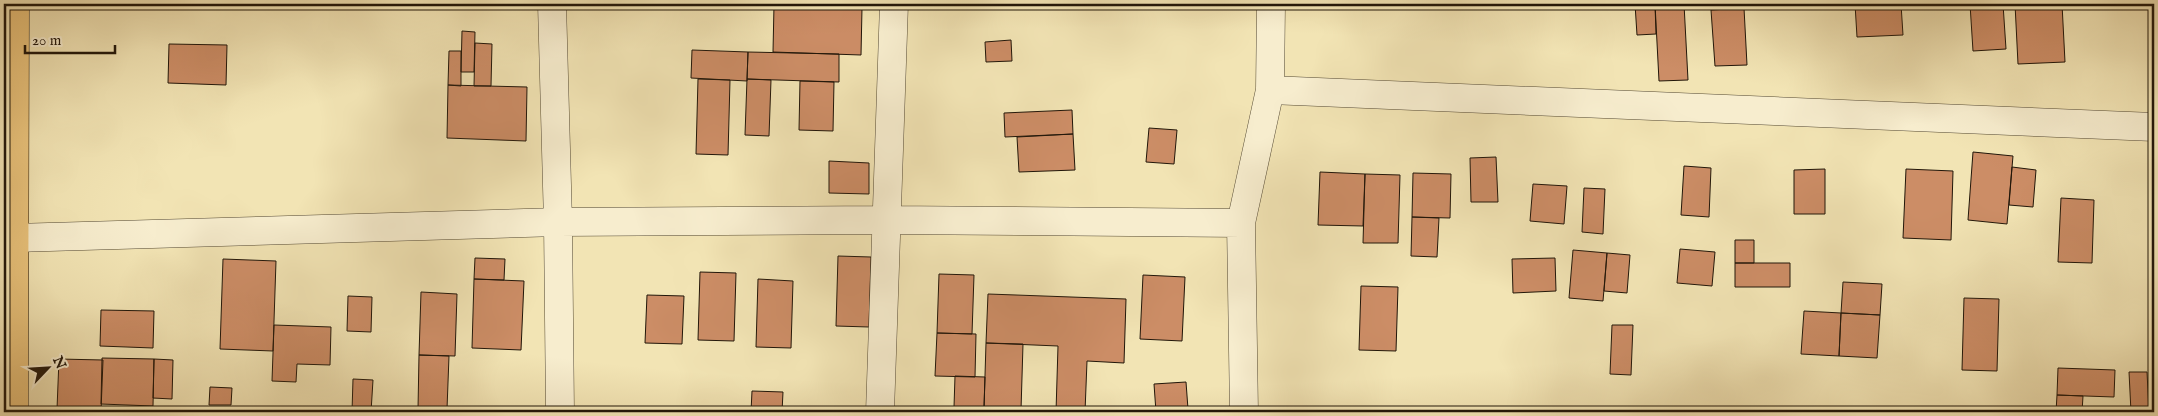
<svg xmlns="http://www.w3.org/2000/svg" width="2158" height="416" viewBox="0 0 2158 416" font-family="'IM FELL English',serif">
<style>
.building{fill:#cc8d66;stroke:#211609}
.lines{fill:none;stroke-linecap:round;stroke-linejoin:round}
.minor-casing{stroke:#554a34;stroke-width:29}
.highway-casing{stroke:#211609;stroke-width:29}
.minor{stroke:#f7edce;stroke-width:28}
.highway{stroke:#e9c27a;stroke-width:28}
</style>
<rect width="100%" height="100%" fill="#f2e4b4"/>
<filter id="stains"><feTurbulence type="fractalNoise" baseFrequency=".004" numOctaves="4"/><feColorMatrix values="0 0 0 0 .2 0 0 0 0 .09 0 0 0 0 .02 0 0 0 .5 -.17"/></filter>
<radialGradient id="worn" r=".72"><stop offset=".6" stop-color="#630" stop-opacity="0"/><stop offset="1" stop-color="#630" stop-opacity=".3"/></radialGradient>
<path class="building" d="M79 4H164L163 7Z
M1635 4H1655L1656 34 1637 35Z
M1655 4H1684L1688 80 1659 81Z
M1855 4H1901L1903 35 1857 37Z
M1970 4H2003L2006 49 1973 51Z
M2015 4H2062L2065 62 2018 64Z
M774 5 862 8 861 55 773 52Z
M1744 8 1747 65 1715 66 1711 10Z
M462 31 475 32 474 72H461Z
M1011 40 1012 61 986 62 985 42Z
M475 43 492 44 491 86H474Z
M169 44 227 45 226 85 168 83Z
M692 50 748 52 747 81 691 78Z
M449 51H461V86L448 85Z
M748 52 839 54V82L747 79Z
M698 79 730 80 728 155 696 154Z
M747 79 771 80 769 136 745 135Z
M800 81 834 82 833 131 799 130Z
M448 85 527 87 526 141 447 138Z
M1072 110 1073 134 1005 137 1004 113Z
M1149 128 1177 130 1174 164 1146 162Z
M1073 134 1075 170 1019 172 1017 137Z
M1973 152 2013 156 2007 224 1968 220Z
M1496 157 1498 202H1471L1470 158Z
M829 161 869 163V194L829 193Z
M1684 166 1711 168 1709 217 1681 215Z
M2012 167 2036 170 2033 207 2009 205Z
M1825 169V214H1794V170Z
M1906 169 1953 171 1951 240 1903 238Z
M1320 172 1365 174 1363 226 1318 225Z
M1413 173 1451 174 1450 218 1412 217Z
M1365 174 1400 175 1398 243H1363Z
M1533 184 1567 186 1564 224 1530 221Z
M1584 188 1605 189 1603 234 1582 232Z
M2061 198 2094 200 2092 263 2058 262Z
M1412 217 1439 218 1437 257 1411 256Z
M1735 240H1754V263H1735Z
M1680 249 1715 252 1712 286 1677 283Z
M1573 250 1607 253 1603 301 1569 298Z
M1607 253 1630 255 1627 293 1604 291Z
M838 256 871 257 869 327 836 326Z
M475 258 505 259 504 280 474 279Z
M1555 258 1556 291 1513 293 1512 259Z
M223 259 276 261 273 351 220 349Z
M1735 263H1790V287H1735Z
M700 272 736 273 734 341 698 340Z
M939 274 974 275 972 334 937 333Z
M1143 275 1185 277 1182 341 1140 339Z
M474 279 524 281 521 350 472 348Z
M758 279 793 281 791 348 756 347Z
M1843 282 1882 284 1880 315 1841 313Z
M1361 286 1398 287 1396 351 1359 350Z
M421 292 457 294 455 356 419 355Z
M988 294 1126 299 1124 363 1087 361 1085 412H1056L1058 346 986 343Z
M647 295 684 296 682 344 645 343Z
M348 296 372 297 371 332 347 331Z
M1964 298 1999 299 1997 371 1962 370Z
M101 310 154 311 153 348 100 346Z
M1804 311 1841 313 1839 356 1801 354Z
M1841 313 1880 315 1877 358 1839 356Z
M274 325 331 327 330 365 297 364 296 382 272 381Z
M1612 325H1633L1631 375 1610 374Z
M937 333 976 334 975 377 935 376Z
M986 343 1023 344 1021 410 984 408Z
M419 355 449 356 447 409H418Z
M102 358 154 359 153 406 101 404Z
M59 359 103 360 101 411 57 409Z
M154 359 173 360 172 399 153 398Z
M2058 368 2115 370 2114 397 2057 395Z
M2129 372H2147L2149 412H2131Z
M955 376 985 377 984 408 954 407Z
M353 379 373 380 371 412H352Z
M1186 382 1188 409 1156 412 1154 384Z
M210 387 232 388 231 405H209Z
M752 391 783 392 782 412H751Z
M2057 395 2083 396 2082 412H2056Z"/>
<g class="lines">
<defs>
<path id="minor" d="M552 4 558 222 560 412
M1270 90 2154 127
M14 238 558 222 887 220 1241 223
M880 412 894 4
M1244 412 1241 223 1270 90 1271 4"/>
<path id="highway" d="M14 412 15 4"/>
</defs>
<use href="#minor" class="minor-casing"/>
<use href="#highway" class="highway-casing"/>
<use href="#minor" class="minor"/>
<use href="#highway" class="highway"/>
</g>
<rect width="2158" height="416" fill="none" stroke="#f2e4b4" stroke-width="20"/>
<rect x="5" y="5" width="2148" height="406" fill="none" stroke="#211609" stroke-width="2.5"/>
<rect x="10" y="10" width="2138" height="396" fill="none" stroke="#211609"/>
<g transform="translate(48 368) rotate(65)" stroke="#f7edce" stroke-width="4" paint-order="stroke">
<path d="M0-4L9 19L0 12L-9 19Z" fill="#211609"/>
<text y="-8" font-size="14" font-weight="bold" text-anchor="middle" fill="#211609">N</text>
</g>
<path d="M25 45v8h90v-8" fill="none" stroke="#211609" stroke-width="2.5"/>
<text x="32" y="45" font-size="15" fill="#211609" stroke="#f7edce" stroke-width="4" paint-order="stroke">20 m</text>
<rect width="100%" height="100%" filter="url(#stains)"/>
<rect width="100%" height="100%" fill="url(#worn)"/>
</svg>
